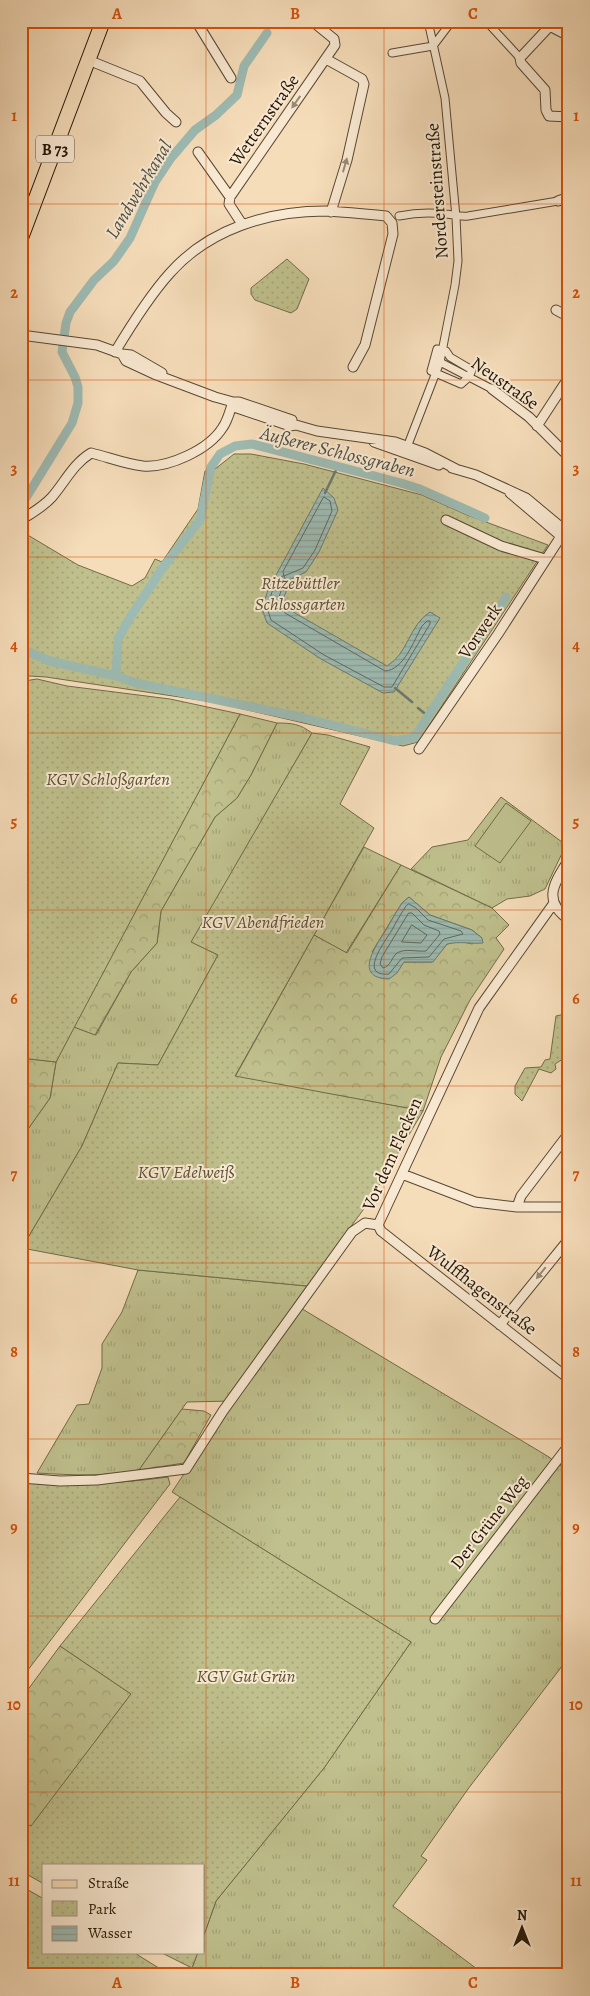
<svg xmlns="http://www.w3.org/2000/svg" width="590" height="1996" viewBox="0 0 590 1996" font-family="Alegreya,serif">
<style>
.grass{fill:url(#grass-tufts);stroke:#716b4a}
.forest{fill:url(#forest-crowns);stroke:#716b4a;fill-rule:evenodd}
.park{fill:url(#park-dots);stroke:#716b4a}
.pitch{fill:#bfc08d;stroke:#716b4a}
.water{fill:url(#water-rules);stroke:#6c796e}
.lines{fill:none;stroke-linecap:round;stroke-linejoin:round}
.shore{stroke:#60685c;stroke-width:1}
.stream{stroke:#6c796e;stroke-width:2.5}
.canal{stroke:#9dbbb3;stroke-width:9}
.pedestrian-casing{stroke:#584833;stroke-width:9}
.minor-casing{stroke:#584833;stroke-width:11}
.tertiary-casing{stroke:#584833;stroke-width:13}
.primary-casing{stroke:#231606;stroke-width:16}
.pedestrian{stroke:#f9e9d2;stroke-width:7}
.minor{stroke:#f9e9d2;stroke-width:9}
.tertiary{stroke:#f9e9d2;stroke-width:11}
.primary{stroke:#f6ddba;stroke-width:14}
.oneway{fill:#998a76}
.grid{fill:none;stroke:#d4520b;stroke-width:1;stroke-opacity:0.55}
.labels{text-anchor:middle;stroke-width:4;stroke-linejoin:round;paint-order:stroke}
.shield{fill:#f9e9d2;stroke:#635543;stroke-width:1}
.shield-label{font-size:16px;font-weight:bold;fill:#231606}
.street-label{font-size:18px;fill:#231606;stroke:#f9e9d2}
.park-label{font-size:18px;font-style:italic;fill:#5a5235;stroke:#f9e9d2}
.water-label{font-size:19px;font-style:italic;fill:#4e5043;stroke:#f9e9d2}
.neatline{fill:none;stroke:#d4520b;stroke-width:2}
.grid-label{font-size:16px;text-anchor:middle;font-weight:bold;fill:#d4520b}
</style>
<defs>
<pattern id="grass-tufts" width="24" height="20" patternUnits="userSpaceOnUse" patternTransform="scale(1.25)"><rect width="24" height="20" fill="#bfc08d"/><path d="M3 7l-1-3M5 7V3M7 7l1-3M15 17l-1-3M17 17v-4M19 17l1-3" fill="none" stroke="#a4a478"/></pattern>
<pattern id="forest-crowns" width="20" height="18" patternUnits="userSpaceOnUse" patternTransform="scale(1.25)"><rect width="20" height="18" fill="#bfc08d"/><path d="M2 6a3 3 0 1 1 6 0M12 15a3 3 0 1 1 6 0" fill="none" stroke="#a4a478"/></pattern>
<pattern id="park-dots" width="8" height="8" patternUnits="userSpaceOnUse" patternTransform="scale(1.25)"><rect width="8" height="8" fill="#bfc08d"/><path d="M2 2h.1M6 6h.1" fill="none" stroke="#a4a478" stroke-width="1.8" stroke-linecap="round"/></pattern>
<pattern id="water-rules" width="6" height="5" patternUnits="userSpaceOnUse" patternTransform="scale(1.25)"><rect width="6" height="5" fill="#9dbbb3"/><path d="M0 2.5h6" fill="none" stroke="#87a098"/></pattern>
</defs>
<rect width="100%" height="100%" fill="#f6ddba"/>
<filter id="stains"><feTurbulence type="fractalNoise" baseFrequency=".004" numOctaves="4"/><feColorMatrix values="0 0 0 0 .2 0 0 0 0 .09 0 0 0 0 .02 0 0 0 .5 -.17"/></filter>
<radialGradient id="worn" r=".72"><stop offset=".6" stop-color="#630" stop-opacity="0"/><stop offset="1" stop-color="#630" stop-opacity=".3"/></radialGradient>
<path class="grass" d="M277 723C292 723 300 724 312 733L192 942 218 955 158 1065 118 1063 82 1146 22 1248 21 1139 50 1098 56 1062 74 1027 96 1035 131 972 157 943 161 911 215 817 237 798 251 775Z
M501 797 566 845 545 889 530 896 507 899 492 908 411 869 432 847 468 840Z
M364 847 401 865 346 953 314 935Z
M138 1270 307 1286 294 1304 549 1457 560 1466 569 1455V1657L468 1789 421 1856 427 1860 393 1906 485 1975H191L192 1968 198 1952H204V1935L216 1901 324 1768 411 1642 172 1492 232 1401 187 1402 139 1470C105 1477 71 1475 37 1473L77 1405 89 1404 102 1368V1344L122 1312Z"/>
<path class="forest" d="M240 714 277 723 251 775 237 798 215 817 161 911 157 943 131 972 95 1035 74 1027Z
M401 865 492 908 509 925 496 938 504 949 470 1000 441 1057 423 1111 235 1077 314 935 347 953ZM409 897 430 915 472 930 482 938 472 944 460 941 447 944 432 962H404L372 952 402 903Z
M21 1058 56 1062 50 1098 21 1139Z
M182 1409 204 1411 211 1415 184 1463 139 1470Z
M60 1646 131 1694 31 1827 21 1822V1699Z"/>
<path class="park" d="M287 259 309 279 297 309 291 313 255 300 251 294V288Z
M234 454H251L304 464 422 495 467 515 548 545 418 742 403 746 213 702 46 677 30 676 21 678V531L78 565 132 586 145 578 155 559 162 562 198 509 205 471 215 469Z
M37 679 67 686 170 699 240 714 56 1062 21 1058V819L24 812 21 810V683L24 681Z
M312 733 328 735 370 747 340 804 374 828 235 1076 423 1111 369 1202 307 1286 138 1270 22 1248 82 1146 118 1063 158 1065 218 955 191 942Z
M565 1014 569 1017V1055L555 1064 556 1069 551 1073 539 1069 522 1101 515 1094V1086L525 1068 541 1067 545 1060 550 1059 556 1016Z
M168 1477 170 1484 21 1679V1482C71 1485 119 1484 168 1477Z
M180 1497 411 1642 324 1768 216 1901 204 1935V1865H44V1884L21 1871V1822L31 1826 131 1694 60 1646Z
M21 1886 44 1899V1952H133L170 1975H21Z
M160 1952H198L192 1968Z"/>
<path class="pitch" d="M506 803 531 821 500 863 475 846Z"/>
<path class="water" d="M323 488 334 498 338 510 319 552 306 572 291 579 284 597 288 609 387 666C408 654 409 625 430 612L440 618 394 692 383 693 321 659 267 623 262 609 268 590Z
M409 897 430 915 472 930 482 938 483 943C469 944 461 941 447 944L433 962H404L397 973 389 979C353 978 375 947 386 930 391 921 396 912 402 903Z"/>
<g class="lines">
<path class="shore" d="M324 497 330 501 332 511 315 550 303 568 284 576 283 572Z
M284 576 285 579 279 597 285 613 385 671C404 670 414 640 422 626L427 621H430V624L392 687H384L324 655 271 620 267 608 272 592 281 577Z
M409 904 416 908 428 920 461 931 463 934 444 939 429 957 402 958 389 974C357 977 386 940 392 930 396 922 401 914 406 906Z
M409 913H412L424 925 439 931 440 934 426 951C417 952 405 948 397 953 391 958 391 966 383 968L380 964 382 957Z
M412 925 427 935 421 943 402 942Z"/>
<path class="stream" d="M325 493 338 466
M395 688 412 702
M418 708 428 716"/>
<path class="canal" d="M21 506 72 423 78 403V387L75 377 62 352 66 323 70 312 94 280 114 261 130 238 155 182 171 158 195 130 216 115 237 95 244 66 267 33
M21 649 50 661 116 676 118 639 131 616 164 566 200 520 211 467 220 454 235 446 252 444 401 483 420 489 485 518
M116 676 136 683 300 717 395 741 414 738 506 597"/>
<defs>
<path id="pedestrian" d="M486 21 520 58
M392 53 433 46 452 21
M399 216C414 213 429 212 444 214 452 214 459 217 468 216L558 201
M437 349 446 351 450 357 472 370 469 377 461 384 431 371Z
M440 362 492 389
M409 442 440 362 455 285 458 261 456 217 445 98 428 21"/>
<path id="minor" d="M196 21 231 78
M540 21 569 36
M549 27 520 58 521 63 545 90 546 110 549 116 569 117
M326 59 362 79 364 84 347 160 331 212
M88 60 140 81 166 113 176 122
M198 152 230 197
M558 201 569 197
M242 224 229 204 230 197 335 45 334 39 312 21
M556 310 569 317
M21 335 97 345 122 354 131 355 162 373
M115 352C130 327 151 294 170 273 209 229 268 211 325 211 345 212 366 214 386 216L392 223 393 234 365 345 353 367
M122 354 126 361 154 374 215 397 233 402H239L292 420
M492 389 529 417 569 457
M233 402 234 407 290 426 296 425 317 431 395 442 425 453 456 469
M537 426 569 377
M374 442 439 465
M452 468 476 475 526 498 568 533
M510 493 569 543
M24 518C34 512 44 506 52 497 65 482 73 464 91 453 108 457 125 464 143 466 168 468 209 450 223 427 228 420 230 410 233 402
M446 520 501 546 545 559
M419 749 498 634 565 530
M569 859C555 882 541 900 569 920
M402 1174 475 1202 517 1207H569
M517 1207 521 1196 569 1133
M378 1225 479 1008 554 903
M378 1225 381 1231 569 1379
M513 1308 569 1239
M500 1325 506 1317
M21 1478 60 1481 97 1480 186 1469 223 1411 352 1232 365 1223 378 1225
M435 1619 569 1445"/>
<path id="tertiary" d="M568 1975 569 1974"/>
<path id="primary" d="M21 238 103 21"/>
</defs>
<use href="#pedestrian" class="pedestrian-casing"/>
<use href="#minor" class="minor-casing"/>
<use href="#tertiary" class="tertiary-casing"/>
<use href="#primary" class="primary-casing"/>
<use href="#pedestrian" class="pedestrian"/>
<use href="#minor" class="minor"/>
<use href="#tertiary" class="tertiary"/>
<use href="#primary" class="primary"/>
</g>
<defs><path id="oneway-solid" d="M-6-.8H1V-3.2L6.5 0L1 3.2V.8H-6Z" transform="scale(1.25)"/></defs>
<g class="oneway">
<use href="#oneway-solid" transform="translate(296 102) rotate(125)"/>
<use href="#oneway-solid" transform="translate(345 165) rotate(-74)"/>
<use href="#oneway-solid" transform="translate(541 1273) rotate(129)"/>
</g>
<path class="grid" d="M206 21V1975M384 21V1975M21 204H569M21 380H569M21 557H569M21 733H569M21 910H569M21 1086H569M21 1263H569M21 1439H569M21 1616H569M21 1792H569"/>
<g class="labels">
<rect class="shield" x="36" y="135.5" width="38" height="27" rx="4"/>
<g class="shield-label">
<text x="55" y="155">B 73</text>
</g>
<g class="street-label">
<text transform="translate(264 120) rotate(-55)" y="6">Wetternstraße</text>
<text transform="translate(437 191) rotate(-94)" y="6">Nordersteinstraße</text>
<text transform="translate(505 383) rotate(35)" y="6">Neustraße</text>
<text transform="translate(480 631) rotate(-56)" y="6">Vorwerk</text>
<text transform="translate(392 1154) rotate(-66)" y="6">Vor dem Flecken</text>
<text transform="translate(482 1290) rotate(38)" y="6">Wulffhagenstraße</text>
<text transform="translate(489 1522) rotate(-52)" y="6">Der Grüne Weg</text>
</g>
<g class="park-label">
<text x="300" y="589">Ritzebüttler<tspan x="300" dy="21">Schlossgarten</tspan></text>
<text x="108" y="785">KGV Schloßgarten</text>
<text x="263" y="928">KGV Abendfrieden</text>
<text x="186" y="1178">KGV Edelweiß</text>
<text x="246" y="1682">KGV Gut Grün</text>
</g>
<g class="water-label">
<text transform="translate(138 189) rotate(-59)" y="7">Landwehrkanal</text>
<text transform="translate(338 451) rotate(14)" y="7">Äußerer Schlossgraben</text>
</g>
</g>
<rect width="590" height="1996" fill="none" stroke="#f6ddba" stroke-width="55"/>
<rect x="42" y="1864" width="162" height="90" fill="#f9e9d2" stroke="#a39580"/>
<rect x="52" y="1880" width="25" height="8" fill="#f6ddba" stroke="#a39580"/>
<text x="88" y="1888" font-size="15" fill="#231606">Straße</text>
<rect x="52" y="1901" width="25" height="15" fill="url(#park-dots)" stroke="#a39580"/>
<text x="88" y="1914" font-size="15" fill="#231606">Park</text>
<rect x="52" y="1926" width="25" height="15" fill="url(#water-rules)" stroke="#a39580"/>
<text x="88" y="1938" font-size="15" fill="#231606">Wasser</text>
<g transform="translate(522 1928)" stroke="#f9e9d2" stroke-width="4" paint-order="stroke">
<path d="M0-4L9 19L0 12L-9 19Z" fill="#231606"/>
<text y="-8" font-size="14" font-weight="bold" text-anchor="middle" fill="#231606">N</text>
</g>
<rect x="28" y="28" width="534" height="1940" class="neatline"/>
<g class="grid-label">
<text x="117" y="19">A</text>
<text x="295" y="19">B</text>
<text x="473" y="19">C</text>
<text x="14" y="121">1</text>
<text x="576" y="121">1</text>
<text x="14" y="298">2</text>
<text x="576" y="298">2</text>
<text x="14" y="474">3</text>
<text x="576" y="474">3</text>
<text x="14" y="651">4</text>
<text x="576" y="651">4</text>
<text x="14" y="827">5</text>
<text x="576" y="827">5</text>
<text x="14" y="1004">6</text>
<text x="576" y="1004">6</text>
<text x="14" y="1180">7</text>
<text x="576" y="1180">7</text>
<text x="14" y="1357">8</text>
<text x="576" y="1357">8</text>
<text x="14" y="1533">9</text>
<text x="576" y="1533">9</text>
<text x="14" y="1710">10</text>
<text x="576" y="1710">10</text>
<text x="14" y="1886">11</text>
<text x="576" y="1886">11</text>
<text x="117" y="1988">A</text>
<text x="295" y="1988">B</text>
<text x="473" y="1988">C</text>
</g>
<rect width="100%" height="100%" filter="url(#stains)"/>
<rect width="100%" height="100%" fill="url(#worn)"/>
</svg>
